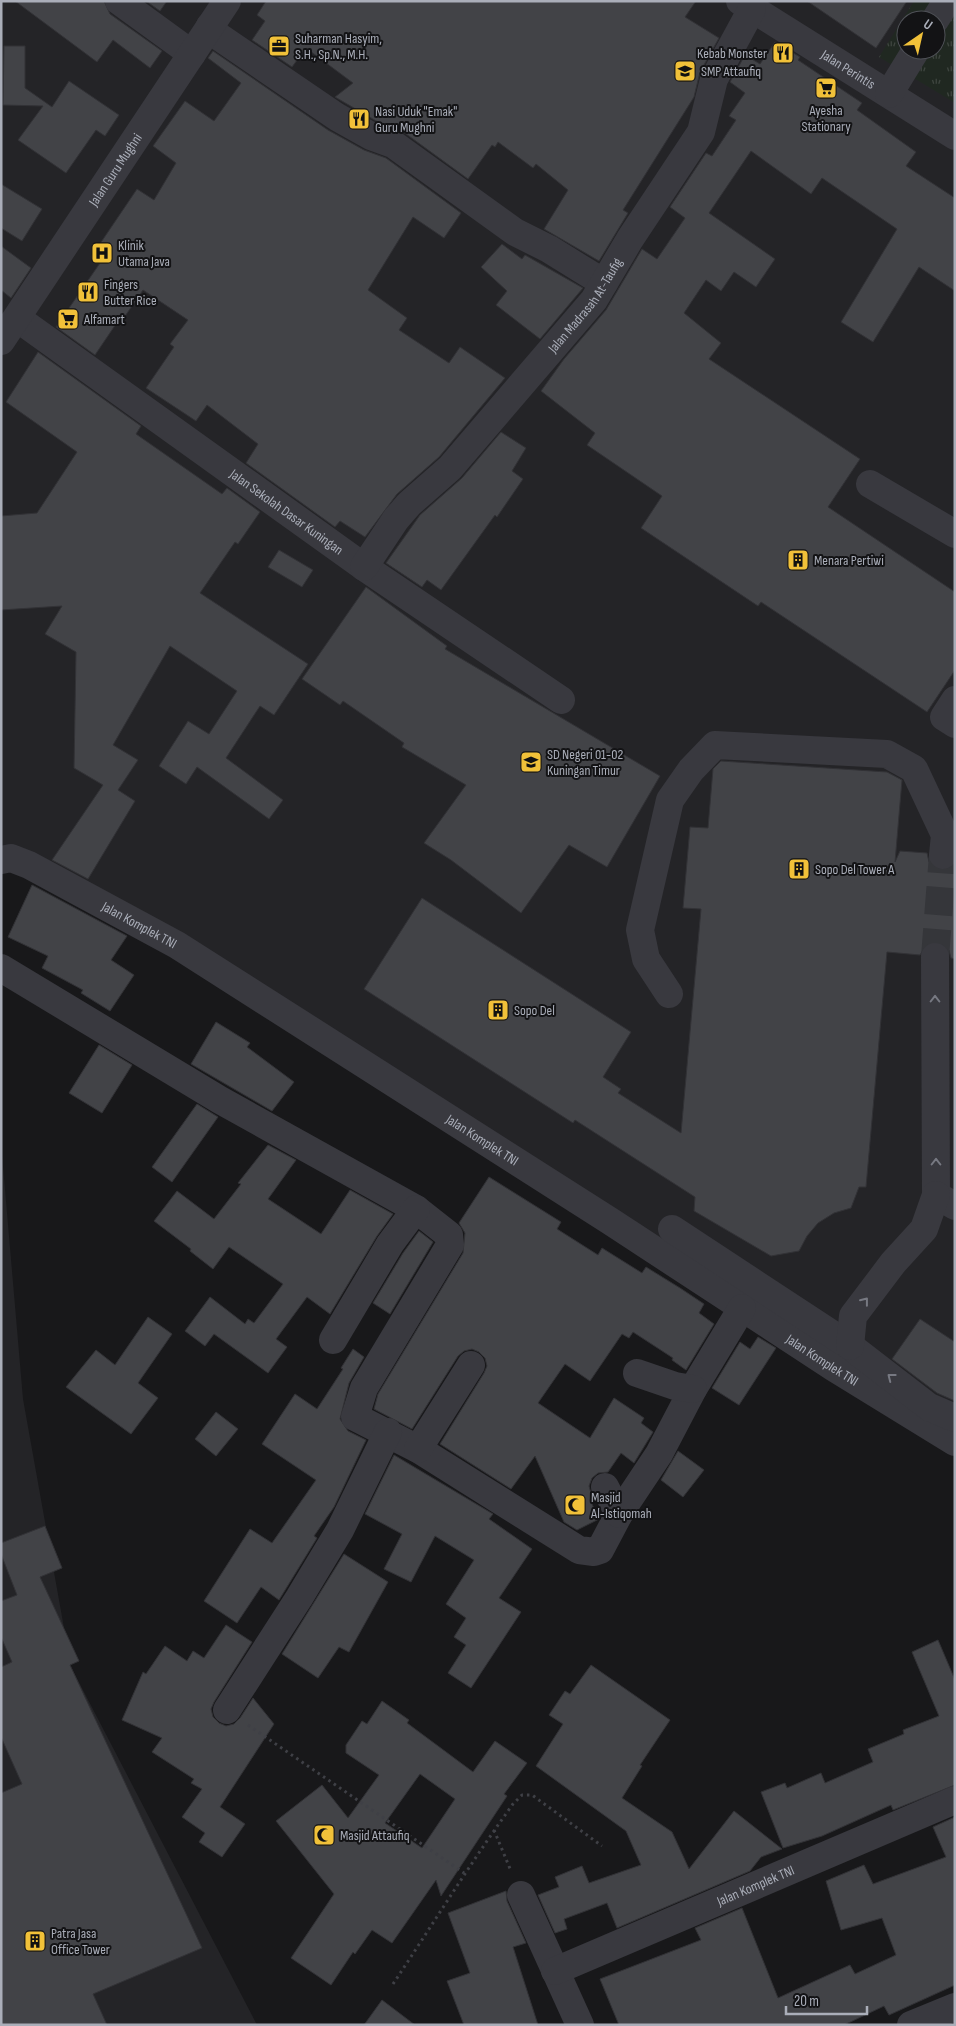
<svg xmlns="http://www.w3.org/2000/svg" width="956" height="2026" viewBox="0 0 956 2026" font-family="'Sofia Sans Condensed',sans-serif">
	<defs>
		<pattern id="grass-tufts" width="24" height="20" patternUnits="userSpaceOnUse" patternTransform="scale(1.25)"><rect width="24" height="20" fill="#202821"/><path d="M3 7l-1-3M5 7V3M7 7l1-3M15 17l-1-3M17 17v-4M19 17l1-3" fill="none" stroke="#3e453f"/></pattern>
	</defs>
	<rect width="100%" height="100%" fill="#18181a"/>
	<g fill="#242427" fill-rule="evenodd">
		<path d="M1,1H955V1424L1,854ZM906,20H936V50H906Z"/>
		<polygon points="1,1143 23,1399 71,1667 257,2025 1,2025"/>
	</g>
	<path fill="url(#grass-tufts)" fill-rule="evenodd" d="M914,1H955V103L879,57ZM906,20H936V50H906Z"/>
	<g fill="#424347" stroke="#323236" fill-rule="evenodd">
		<polygon points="15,1 104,1 110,14 162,51 150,68 113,40 97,62"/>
		<polygon points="146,1 167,1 160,11"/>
		<polygon points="266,1 696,1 685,17 719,38 700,72 694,97 623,210 628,213 599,261 544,229 568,190 536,164 533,168 498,142 495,147 492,145 468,179 402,131 378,122 335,97 353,83 306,48 292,67 252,40 265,21 257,15"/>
		<polygon points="807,1 907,1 876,48"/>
		<polygon points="775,42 800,57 798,60 862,103 857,110 916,152 906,166 955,198 955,291 919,267 873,342 841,322 897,229 822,178 811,194 751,151 709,213 775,259 756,287 734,272 721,291 706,280 684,313 721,343 709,359 860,459 828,507 955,592 955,670 927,712 761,602 758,606 641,528 662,496 587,445 595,433 541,391 564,359 606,310 642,249 657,259 685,218 670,207 706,153 712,156 736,120 729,116 745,93 730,82 745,55 760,64"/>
		<polygon points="4,46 25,46 25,88 52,107 69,81 119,115 105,136 96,130 66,173 18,140 43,106 3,105"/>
		<polygon points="213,51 328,130 364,150 386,158 461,213 444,238 413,217 368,290 407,318 399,330 449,363 460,347 505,378 439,457 397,494 365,537 340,521 335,527 246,463 258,444 207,405 196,421 146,388 174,347 170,344 188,320 143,290 121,322 118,321 95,355 56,327 100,263 91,257 137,189 154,200 176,163 153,146 185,101 214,121 241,83 208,58"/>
		<polygon points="1,184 42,209 22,241 1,228"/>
		<polygon points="502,244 522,259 525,255 583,288 540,339 496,305 507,291 481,267"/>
		<polygon points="1,246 31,268 11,298 1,290"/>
		<polygon points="38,352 141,426 136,434 222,494 227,488 260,512 238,544 235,542 200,593 308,664 274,715 260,706 226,758 283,800 269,819 197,767 186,784 159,766 188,721 209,734 237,691 170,646 113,745 138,760 118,790 135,801 88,879 52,860 103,785 74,768 76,652 45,634 62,606 1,610 1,516 37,513 77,452 6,402"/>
		<polygon points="501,432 526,448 512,471 523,479 497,517 495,515 441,590 427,580 422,587 386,563 420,515 462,478"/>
		<polygon points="279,550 313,570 302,587 268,567"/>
		<polygon points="366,587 447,646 445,649 660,776 607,867 569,845 521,913 451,860 424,843 466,785 402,747 404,743 343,701 340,705 302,679"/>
		<polygon points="721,761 887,772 902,780 895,862 900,851 927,853 929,862 934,867 941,870 949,869 955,865 955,959 951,958 949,950 943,944 935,941 927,944 920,955 887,952 866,1187 859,1187 851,1208 834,1213 818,1223 807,1236 799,1251 771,1256 694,1211 695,1197 575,1120 573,1123 364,989 422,898 631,1032 603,1077 621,1089 618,1093 681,1133 701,909 683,908 690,827 708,828 713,769"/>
		<polygon points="32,885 127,936 111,960 134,975 110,1011 81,993 83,990 42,968 48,956 8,937"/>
		<polygon points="216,1022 250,1043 247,1047 294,1082 272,1111 191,1064"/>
		<polygon points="99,1045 132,1065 102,1113 69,1093"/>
		<polygon points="197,1104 218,1117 172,1182 152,1167"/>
		<polygon points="268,1145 296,1160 268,1199 321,1234 350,1190 393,1214 377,1236 330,1314 307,1297 276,1339 287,1347 268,1373 214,1334 205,1346 185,1331 210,1297 245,1324 248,1319 254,1323 283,1284 229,1247 213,1269 190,1251 191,1249 154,1221 177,1191 214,1219 241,1184 238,1183"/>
		<polygon points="489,1177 561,1222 557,1229 598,1255 602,1248 642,1273 646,1267 680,1288 704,1304 699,1313 714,1324 686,1370 672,1360 673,1358 633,1332 629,1338 622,1334 590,1381 565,1364 538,1403 590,1438 614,1398 644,1418 641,1423 653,1432 634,1463 621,1453 608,1472 598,1473 592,1478 589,1486 592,1497 590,1500 599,1519 577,1530 564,1522 535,1456 511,1489 440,1444 484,1373 487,1366 485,1358 479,1352 472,1349 464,1351 458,1356 412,1429 374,1409 378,1394 463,1253 465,1233 459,1223"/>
		<polygon points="419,1231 433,1242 390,1314 373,1303 403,1253"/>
		<polygon points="148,1317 172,1334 138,1383 158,1398 131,1434 66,1387 96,1350 115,1365"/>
		<polygon points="920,1319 955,1342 955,1401 937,1393 892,1359"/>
		<polygon points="758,1337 776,1348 739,1405 712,1388 740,1342 750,1349"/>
		<polygon points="353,1349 364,1357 349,1383 340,1419 348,1431 366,1440 334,1507 314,1536 317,1538 279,1600 261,1587 237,1623 204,1601 250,1529 272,1543 316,1480 262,1444 295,1394 317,1409 343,1369 341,1368"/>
		<polygon points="216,1412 238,1429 216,1456 195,1439"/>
		<polygon points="678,1451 704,1470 683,1497 661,1480"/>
		<polygon points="394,1455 493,1514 489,1519 532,1549 499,1598 521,1612 471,1688 448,1673 466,1645 454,1637 466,1618 446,1604 474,1560 435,1536 411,1582 384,1569 402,1534 365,1514"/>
		<polygon points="45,1526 62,1568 40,1577 79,1661 70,1665 202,1948 93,1994 107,2025 1,2025 1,1793 22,1784 1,1737 1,1667 12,1662 1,1637 1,1601 17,1595 1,1554 1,1543"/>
		<polygon points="344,1554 388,1582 349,1652 339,1647 318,1678 282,1654"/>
		<polygon points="226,1625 252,1642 214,1702 211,1709 213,1717 219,1723 226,1726 234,1724 240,1718 253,1698 274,1724 220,1807 245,1824 222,1857 199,1842 205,1833 182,1817 202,1789 191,1783 194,1779 152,1752 162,1738 122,1720 143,1672 146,1674 165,1646 187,1661 193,1651 204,1658"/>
		<polygon points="938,1640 955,1680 955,1785 893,1810 891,1805 822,1836 783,1848 761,1792 785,1783 787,1788 821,1773 825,1783 873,1762 868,1749 904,1734 903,1730 939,1716 912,1652"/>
		<polygon points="591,1665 670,1720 640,1765 642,1766 622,1798 672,1832 689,1869 734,1811 782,1849 761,1857 750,1871 617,1928 607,1903 564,1919 567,1929 555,1933 538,1895 559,1887 555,1877 582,1866 589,1883 641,1865 626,1831 536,1766 563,1724 549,1715 565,1691 570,1694"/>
		<path d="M382,1701L409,1720L407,1723L473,1772L495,1741L527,1763L504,1794L507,1796L441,1896L436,1880L392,1943L372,1930L355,1954L353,1952L331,1985L291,1958L334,1894L276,1821L322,1785L348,1818L379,1775L346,1753V1745L362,1721L367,1724ZM420,1774L455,1799L422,1848L385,1823Z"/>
		<polygon points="955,1817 955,1985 889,2015 884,2006 844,2025 619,2025 600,1979 701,1940 695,1928 742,1908 778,1998 850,1965 855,1974 896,1955 882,1918 841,1930 826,1881 864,1865 873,1884 946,1857 933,1827"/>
		<polygon points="506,1891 507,1901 526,1943 513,1947 538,2025 464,2025 447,1981 470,1973 448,1913"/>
		<polygon points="382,2000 415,2025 364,2025"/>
	</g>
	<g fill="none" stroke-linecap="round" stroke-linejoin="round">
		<polyline stroke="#35363a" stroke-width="28" stroke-dasharray="28 14" stroke-linecap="butt" points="935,957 943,855"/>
		<g stroke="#3f4046" stroke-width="3" stroke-dasharray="2.5 4" stroke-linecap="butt">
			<polyline points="248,1725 464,1873"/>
			<polyline points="494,1830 511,1871"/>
			<path d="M393,1984C433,1924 471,1862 513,1804L522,1795H532L602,1846"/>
		</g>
		<g stroke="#39393f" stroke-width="28">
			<polyline points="119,1 192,54"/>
			<path id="s1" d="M740,1L955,136"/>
			<polyline points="935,20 947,1"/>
			<polyline points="210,26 218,36 337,117 371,136 393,144 515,232 549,249 604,283"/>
			<polyline points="889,94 916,50"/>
			<path id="s2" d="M17,318L364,567L561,700"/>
			<path id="s3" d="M1,341L227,1"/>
			<polyline points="870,484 955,534"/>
			<path id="s4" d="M364,567L396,519L409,504L450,468L594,300L630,239L701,132L714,79L752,9"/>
			<polyline points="955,700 944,717 955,724"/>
			<path id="s5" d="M1,860L11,858L29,865L177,945L610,1221L833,1367L955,1442"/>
			<polyline points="935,957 936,1195 955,1206"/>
			<polyline points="1,968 220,1100 416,1209 449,1235 450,1245 364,1388 355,1417 418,1449 579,1550 594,1552 600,1550 619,1514 659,1454 693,1389 742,1308"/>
			<polyline points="669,994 646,959 640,930 670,800 691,770 715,745 887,754 914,769 945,835 943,855"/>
			<polyline points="672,1229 850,1346 929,1407 955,1418"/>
			<polyline points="333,1340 390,1244 416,1209"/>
			<polyline points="850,1346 853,1316 893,1263 924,1229 936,1195"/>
			<polyline points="637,1373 675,1386 693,1389"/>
			<polyline points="418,1449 471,1365"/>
			<polyline points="605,1487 619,1514"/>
			<polyline points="227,1710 299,1598 340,1530 388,1432"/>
			<polyline points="521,1895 580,2025"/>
			<path id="s6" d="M555,1971L955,1800"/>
			<polyline points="911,2025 955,2007"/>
		</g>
	</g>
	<defs><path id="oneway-chevron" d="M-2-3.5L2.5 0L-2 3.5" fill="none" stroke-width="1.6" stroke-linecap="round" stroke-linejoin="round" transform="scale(1.25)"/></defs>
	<g stroke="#777982">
		<use href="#oneway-chevron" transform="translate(935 999) rotate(-90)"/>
		<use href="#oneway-chevron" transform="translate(936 1162) rotate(-90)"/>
		<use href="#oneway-chevron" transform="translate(865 1301) rotate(-52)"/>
		<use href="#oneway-chevron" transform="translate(891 1377) rotate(-142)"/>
	</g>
	<defs>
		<g id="office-square" transform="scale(1.125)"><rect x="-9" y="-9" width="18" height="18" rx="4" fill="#f1c139" stroke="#131315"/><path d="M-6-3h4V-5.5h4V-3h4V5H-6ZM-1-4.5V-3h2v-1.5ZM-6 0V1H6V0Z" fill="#111"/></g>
		<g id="restaurant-square" transform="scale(1.125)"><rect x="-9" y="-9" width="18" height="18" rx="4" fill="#f1c139" stroke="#131315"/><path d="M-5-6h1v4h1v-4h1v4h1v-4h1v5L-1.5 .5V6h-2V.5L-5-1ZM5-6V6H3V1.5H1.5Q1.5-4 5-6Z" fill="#111"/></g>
		<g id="school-square" transform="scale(1.125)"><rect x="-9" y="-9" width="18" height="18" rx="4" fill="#f1c139" stroke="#131315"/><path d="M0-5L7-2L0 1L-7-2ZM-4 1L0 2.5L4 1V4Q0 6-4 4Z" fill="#111"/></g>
		<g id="supermarket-square" transform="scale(1.125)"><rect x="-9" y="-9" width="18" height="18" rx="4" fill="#f1c139" stroke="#131315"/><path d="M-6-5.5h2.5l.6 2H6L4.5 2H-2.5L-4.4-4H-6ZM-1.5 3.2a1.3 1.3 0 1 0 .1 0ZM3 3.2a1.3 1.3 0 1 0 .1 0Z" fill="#111"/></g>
		<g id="hospital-square" transform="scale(1.125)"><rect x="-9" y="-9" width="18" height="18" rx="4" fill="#f1c139" stroke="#131315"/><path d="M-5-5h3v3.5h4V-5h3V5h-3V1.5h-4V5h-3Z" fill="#111"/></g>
		<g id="building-square" transform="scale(1.125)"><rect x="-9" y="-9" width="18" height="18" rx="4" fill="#f1c139" stroke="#131315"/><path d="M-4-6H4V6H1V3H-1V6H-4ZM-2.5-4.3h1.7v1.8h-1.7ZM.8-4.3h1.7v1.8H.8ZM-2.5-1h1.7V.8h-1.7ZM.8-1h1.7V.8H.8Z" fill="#111"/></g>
		<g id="mosque-square" transform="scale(1.125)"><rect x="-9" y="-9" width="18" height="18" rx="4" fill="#f1c139" stroke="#131315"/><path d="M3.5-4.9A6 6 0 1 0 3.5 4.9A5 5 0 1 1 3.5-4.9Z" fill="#111"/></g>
	</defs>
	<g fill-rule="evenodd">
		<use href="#office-square" x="279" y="46"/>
		<use href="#restaurant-square" x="783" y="53"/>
		<use href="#school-square" x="685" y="71"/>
		<use href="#supermarket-square" x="826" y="88"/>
		<use href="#restaurant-square" x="359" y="119"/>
		<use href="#hospital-square" x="102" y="253"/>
		<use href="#restaurant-square" x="88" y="292"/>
		<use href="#supermarket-square" x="68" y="319"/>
		<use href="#building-square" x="798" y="560"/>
		<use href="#school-square" x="531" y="762"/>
		<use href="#building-square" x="799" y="869"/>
		<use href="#building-square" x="498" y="1010"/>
		<use href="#mosque-square" x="575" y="1505"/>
		<use href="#mosque-square" x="324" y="1835"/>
		<use href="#building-square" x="35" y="1941"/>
	</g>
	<g text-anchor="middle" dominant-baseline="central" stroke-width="4" stroke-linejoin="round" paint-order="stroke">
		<g font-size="14" fill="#aaaeb9" stroke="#131315" text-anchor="start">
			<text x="295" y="38">Suharman Hasyim,<tspan x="295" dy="16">S.H., Sp.N., M.H.</tspan></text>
			<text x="767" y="53" text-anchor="end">Kebab Monster</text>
			<text x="701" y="71">SMP Attaufiq</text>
			<text x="826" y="110" text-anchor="middle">Ayesha<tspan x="826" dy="16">Stationary</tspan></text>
			<text x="375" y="111">Nasi Uduk "Emak"<tspan x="375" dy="16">Guru Mughni</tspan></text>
			<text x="118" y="245">Klinik<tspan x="118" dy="16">Utama Java</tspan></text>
			<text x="104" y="284">Fingers<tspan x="104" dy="16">Butter Rice</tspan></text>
			<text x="84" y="319">Alfamart</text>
			<text x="814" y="560">Menara Pertiwi</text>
			<text x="547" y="754">SD Negeri 01-02<tspan x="547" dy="16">Kuningan Timur</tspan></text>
			<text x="815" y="869">Sopo Del Tower A</text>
			<text x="514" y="1010">Sopo Del</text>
			<text x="591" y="1497">Masjid<tspan x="591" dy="16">Al-Istiqomah</tspan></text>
			<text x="340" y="1835">Masjid Attaufiq</text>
			<text x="51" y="1933">Patra Jasa<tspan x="51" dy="16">Office Tower</tspan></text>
		</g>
		<g font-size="14" fill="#aaaeb9" stroke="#131315">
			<text stroke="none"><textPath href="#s1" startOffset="128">Jalan Perintis</textPath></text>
			<text stroke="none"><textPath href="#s3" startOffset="206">Jalan Guru Mughni</textPath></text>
			<text stroke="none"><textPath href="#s4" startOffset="344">Jalan Madrasah At-Taufig</textPath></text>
			<text stroke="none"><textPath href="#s2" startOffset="332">Jalan Sekolah Dasar Kuningan</textPath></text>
			<text stroke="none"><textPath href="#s5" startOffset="155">Jalan Komplek TNI</textPath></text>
			<text stroke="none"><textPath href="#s5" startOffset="560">Jalan Komplek TNI</textPath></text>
			<text stroke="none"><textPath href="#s5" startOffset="965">Jalan Komplek TNI</textPath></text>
			<text stroke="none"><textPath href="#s6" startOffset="218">Jalan Komplek TNI</textPath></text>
		</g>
	</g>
	<rect width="956" height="2026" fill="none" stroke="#aaaeb9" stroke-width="5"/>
	<g transform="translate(921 35) rotate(34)"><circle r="24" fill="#131315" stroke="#4f5157"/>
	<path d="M0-4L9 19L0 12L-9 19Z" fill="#f1c139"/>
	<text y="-8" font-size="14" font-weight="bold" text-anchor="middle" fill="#aaaeb9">U</text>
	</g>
	<path d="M786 2006v8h81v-8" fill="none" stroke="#aaaeb9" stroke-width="2.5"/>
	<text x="794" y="2006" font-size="15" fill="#aaaeb9" stroke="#131315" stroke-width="4" paint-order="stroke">20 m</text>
</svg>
